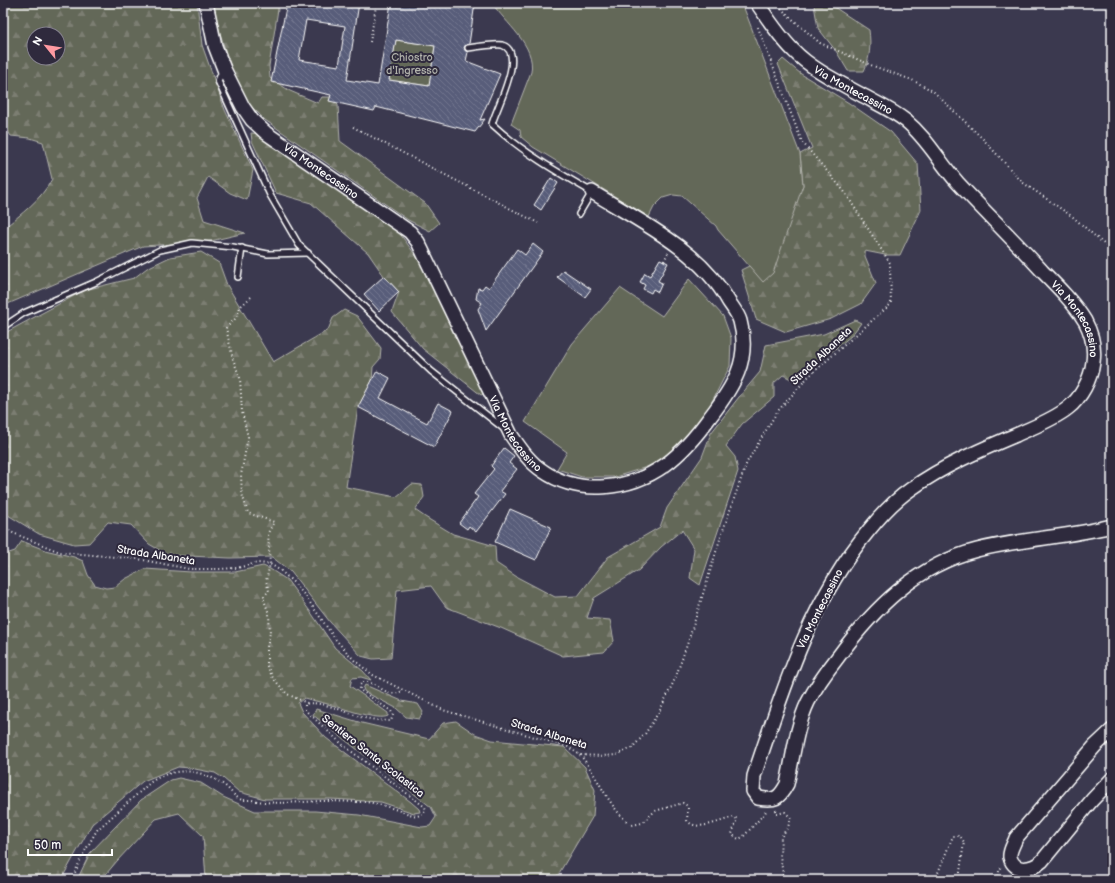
<svg xmlns="http://www.w3.org/2000/svg" width="1115" height="883" viewBox="0 0 1115 883" font-family="'Balsamiq Sans',sans-serif">
	<defs>
		<pattern id="forest-firs" width="22" height="20" patternUnits="userSpaceOnUse"><rect width="22" height="20" fill="#646759"/><path d="M5 1l3.5 6h-7zM16 11l3.5 6h-7z" fill="#7b7e72"/></pattern>
		<pattern id="building-back-hatch" width="6" height="6" patternUnits="userSpaceOnUse"><rect width="6" height="6" fill="#585d7a"/><path d="M-1 5l2 2M0 0l6 6M5-1l2 2" fill="none" stroke="#71758e"/></pattern>
	</defs>
	<rect width="100%" height="100%" fill="#3b394f"/>
	<filter id="ink" filterUnits="userSpaceOnUse"><feTurbulence type="fractalNoise" baseFrequency=".025" numOctaves="2"/><feDisplacementMap in="SourceGraphic" scale="8" xChannelSelector="R" yChannelSelector="G"/><feConvolveMatrix kernelMatrix="1 2 1 2 8 2 1 2 1" color-interpolation-filters="sRGB"/></filter>
	<g filter="url(#ink)">
		<g fill="url(#forest-firs)" stroke="#b2b3ac" fill-rule="evenodd">
			<path d="M3,3H197L202,45L225,110L253,170L247,200L230,193L208,177L197,198L204,220L245,233L206,242L143,246L3,306V229C21,214 41,200 52,179L43,142L30,138L11,136L4,126L5,119L3,115ZM34,34H58V58H34Z"/>
			<polygon points="213,3 279,3 269,66 270,78 290,91 318,103 322,97 330,97 338,105 340,141 425,203 439,223 430,231 408,220 265,120 247,102 229,63 215,16"/>
			<path d="M819,3H828L869,30C871,45 870,58 864,71H848L836,51L818,28L814,5Z"/>
			<polygon points="783,59 801,74 849,103 891,132 918,164 921,210 900,255 885,255 865,251 865,256 876,283 861,304 831,319 786,332 756,319 741,270 749,266 766,265 803,185 800,154 812,148 778,64"/>
			<polygon points="251,133 262,134 398,231 419,260 486,393 481,395 423,349 392,312 399,292 384,276 368,253 311,203 276,193 252,141"/>
			<polygon points="201,252 219,263 227,285 273,362 328,330 333,318 344,310 357,316 381,348 380,359 373,367 372,381 358,407 346,487 396,497 412,484 422,485 424,497 415,510 425,517 453,534 495,546 496,563 517,577 555,597 578,596 608,557 660,527 667,508 702,457 711,433 739,397 760,372 766,345 824,334 855,320 861,323 851,336 795,381 783,375 774,383 774,397 742,424 726,446 735,457 738,471 700,585 690,578 694,549 682,530 661,547 639,570 594,598 587,618 610,620 614,641 604,652 563,656 501,628 446,607 431,586 397,590 391,658 373,659 361,656 330,622 291,572 272,557 230,558 168,555 149,544 131,525 108,522 89,543 74,544 39,534 3,512 3,334 85,290 134,278 147,268 170,257"/>
			<path d="M22,541L45,550L74,557L83,561L88,575L95,585L106,588L115,587L125,579L145,569L191,572H235L263,566L270,569L287,580L312,614L335,648L363,671L371,680L361,677L352,678L350,686L388,713V716C378,721 346,709 335,706C325,703 315,701 304,698L298,703L302,712L326,738L411,802L419,809L420,812L414,813L381,802L331,799H265L239,792L223,778L215,773L190,768L178,767L143,781L92,824L61,880H3V555L15,551Z"/>
			<polygon points="365,685 402,701 418,704 423,712 419,719 406,717 396,708 365,692 363,689"/>
			<polygon points="316,709 362,723 429,739 443,723 456,721 475,734 492,740 564,747 585,767 595,790 593,816 555,880 206,880 203,836 179,813 156,819 117,861 101,880 77,880 90,853 141,800 171,780 179,778 201,783 223,797 255,811 315,811 359,815 422,827 430,826 436,817 431,807 313,715"/>
		</g>
		<g fill="#646759" stroke="#b2b3ac">
			<path d="M492,3H742L800,154L803,185L773,273L763,282L718,230L716,226L682,196L673,195L663,198L654,207L649,217L533,147L521,137L520,130L511,124L531,72C536,45 505,23 492,3Z"/>
			<polygon points="396,40 435,46 429,86 389,80"/>
			<polygon points="689,279 723,316 731,338 730,366 703,419 666,456 647,467 615,477 582,477 557,469 567,452 525,422 572,344 620,288 662,316"/>
		</g>
		<g fill="url(#building-back-hatch)" stroke="#fff" fill-rule="evenodd">
			<path d="M287,3H359L347,80L378,85L391,3H475L469,44L464,47L465,50L468,52L466,61L500,74L480,120L485,119L475,132L376,107L374,111L329,101L331,95L271,82ZM306,20L345,26L339,66L299,60ZM396,40L435,46L429,86L389,80Z"/>
			<polygon points="551,178 558,183 541,210 534,205"/>
			<polygon points="533,244 543,252 486,331 478,309 482,303 476,299 478,288 482,289 485,285 489,288 517,249 525,255"/>
			<polygon points="660,259 668,263 658,281 662,283 658,292 653,289 651,293 643,289 645,285 640,282 645,273 650,276"/>
			<polygon points="563,270 591,289 585,297 557,277"/>
			<polygon points="384,276 399,292 379,311 364,294"/>
			<polygon points="377,371 390,378 380,398 427,423 438,403 453,411 434,447 358,407"/>
			<polygon points="504,448 514,456 509,463 517,469 500,491 505,494 476,532 469,526 467,529 459,523 478,497 474,494 494,469 491,466"/>
			<polygon points="510,509 551,527 536,560 495,542"/>
		</g>
		<g fill="none" stroke-linecap="round" stroke-linejoin="round">
			<g stroke="#fff" stroke-width="8">
				<g id="service">
					<path d="M468,48C475,47 497,44 502,45C527,52 496,108 492,124C521,151 557,172 592,192L579,214"/>
					<polyline points="222,71 218,81 270,195 299,245 431,371 503,428"/>
					<polyline points="238,277 242,248"/>
					<polyline points="3,327 24,313 96,282 160,250 192,243 233,247 268,254 308,253"/>
				</g>
			</g>
			<g stroke="#fff" stroke-width="16">
				<g id="tertiary">
					<path id="s1" d="M206,3L215,46L224,69L243,107L252,120L266,133L410,232L418,242L511,435C520,448 529,462 543,471C579,496 630,490 665,465C683,452 697,435 710,417C733,387 751,360 740,321C738,314 733,308 729,302C700,250 641,222 592,192"/>
					<path id="s2" d="M757,3C768,19 779,36 793,50C810,68 838,82 860,94C876,103 892,110 906,121C927,138 940,163 958,183C986,213 1016,242 1043,272C1058,287 1074,303 1085,321C1092,334 1095,348 1093,362C1091,379 1081,398 1068,408C1053,420 1033,427 1016,435C980,450 943,466 911,489C895,500 881,515 869,530C810,601 783,690 754,776L753,791L758,798C775,801 779,799 787,784C793,758 796,727 808,702C816,686 827,671 838,657C874,608 917,565 977,550C1021,539 1068,537 1112,526"/>
					<path d="M1112,730L1095,746L1016,838C1014,844 1009,851 1010,857C1014,874 1033,869 1042,861L1092,800L1112,779"/>
				</g>
			</g>
			<g stroke="#fff" stroke-width="2" stroke-dasharray="1 3" stroke-linecap="butt">
				<polyline points="775,3 799,25 820,43 873,66 912,80 933,91 983,139 1022,182 1073,217 1112,251"/>
				<polyline points="370,42 376,6"/>
				<polyline points="353,127 538,223"/>
				<polyline points="664,261 668,253"/>
				<polyline points="251,297 240,307 237,317 226,328 233,359 240,378 242,412 248,437 241,475 242,494 248,513 274,522 268,533 270,564 266,581 269,591 263,597 269,614 270,633 267,647 267,666 273,678 287,694 307,703"/>
				<polyline points="3,525 13,533 60,552 138,559 189,569 221,569 237,568 257,563 270,564 281,571 295,584 306,597 336,640 355,661 373,675 443,710 568,747 580,755 602,756 616,755 632,748 645,734 660,710 675,679 689,639 721,536 747,462 777,412 808,377 891,304 890,263 844,191 802,142 757,25"/>
				<path d="M580,755C598,775 609,810 632,825L642,823L655,811L683,803L686,805L688,808L687,820C695,833 722,820 734,817L737,819L732,834L735,837L739,839L743,837L765,813L766,811"/>
				<polyline points="776,810 777,814 785,812 791,818 788,827 781,837 780,856 784,880"/>
				<path d="M72,880L81,858L97,830L151,782C174,766 202,769 224,785C231,790 234,798 243,800C246,800 249,800 252,800C275,805 298,802 322,801C336,801 350,802 364,802C382,803 400,812 417,816L423,814L426,810L425,807L343,745L305,710V704C319,700 346,712 360,717C369,719 381,721 391,721L393,715L391,711L360,690V685L363,682C377,680 389,702 403,690"/>
				<polyline points="935,880 953,836 960,836 964,842 960,872 960,880"/>
				<polyline points="998,880 999,871 1002,866"/>
			</g>
			<use href="#service" stroke="#2f2a3d" stroke-width="5"/>
			<use href="#tertiary" stroke="#2f2a3d" stroke-width="13"/>
		</g>
	</g>
	<g text-anchor="middle" dominant-baseline="central" stroke-width="4" stroke-linejoin="round" paint-order="stroke">
		<g font-size="11" fill="#b2b3ac" stroke="#2f2a3d">
			<text x="412" y="57">Chiostro<tspan x="412" dy="13">d'Ingresso</tspan></text>
		</g>
		<g font-size="11" fill="#fff" stroke="#2f2a3d">
			<text stroke="none"><textPath href="#s2" startOffset="132">Via Montecassino</textPath></text>
			<text stroke="none"><textPath href="#s1" startOffset="213">Via Montecassino</textPath></text>
			<text stroke="none"><textPath href="#s2" startOffset="456">Via Montecassino</textPath></text>
			<text transform="translate(821 356) rotate(-43)">Strada Albaneta</text>
			<text stroke="none"><textPath href="#s1" startOffset="549">Via Montecassino</textPath></text>
			<text transform="translate(156 555) rotate(9)">Strada Albaneta</text>
			<text transform="translate(820 609) rotate(-63)">Via Montecassino</text>
			<text transform="translate(549 734) rotate(17)">Strada Albaneta</text>
			<text transform="translate(373 756) rotate(38)">Sentiero Santa Scolastica</text>
		</g>
	</g>
	<rect width="1115" height="883" fill="none" stroke="#2f2a3d" stroke-width="16"/>
	<rect x="8" y="8" width="1099" height="867" fill="none" stroke="#fff" stroke-width="1.5" filter="url(#ink)"/>
	<g transform="translate(46 46) rotate(300)"><circle r="19" fill="#2f2a3d" stroke="#827f8b"/>
	<path d="M0-3L7 15L0 10L-7 15Z" fill="#ff9aa2"/>
	<text y="-6" font-size="11" font-weight="bold" text-anchor="middle" fill="#ffffff">N</text>
	</g>
	<path d="M28 849v6h84v-6" fill="none" stroke="#ffffff" stroke-width="2"/>
	<text x="34" y="849" font-size="12" fill="#ffffff" stroke="#2f2a3d" stroke-width="3" paint-order="stroke">50 m</text>
</svg>
